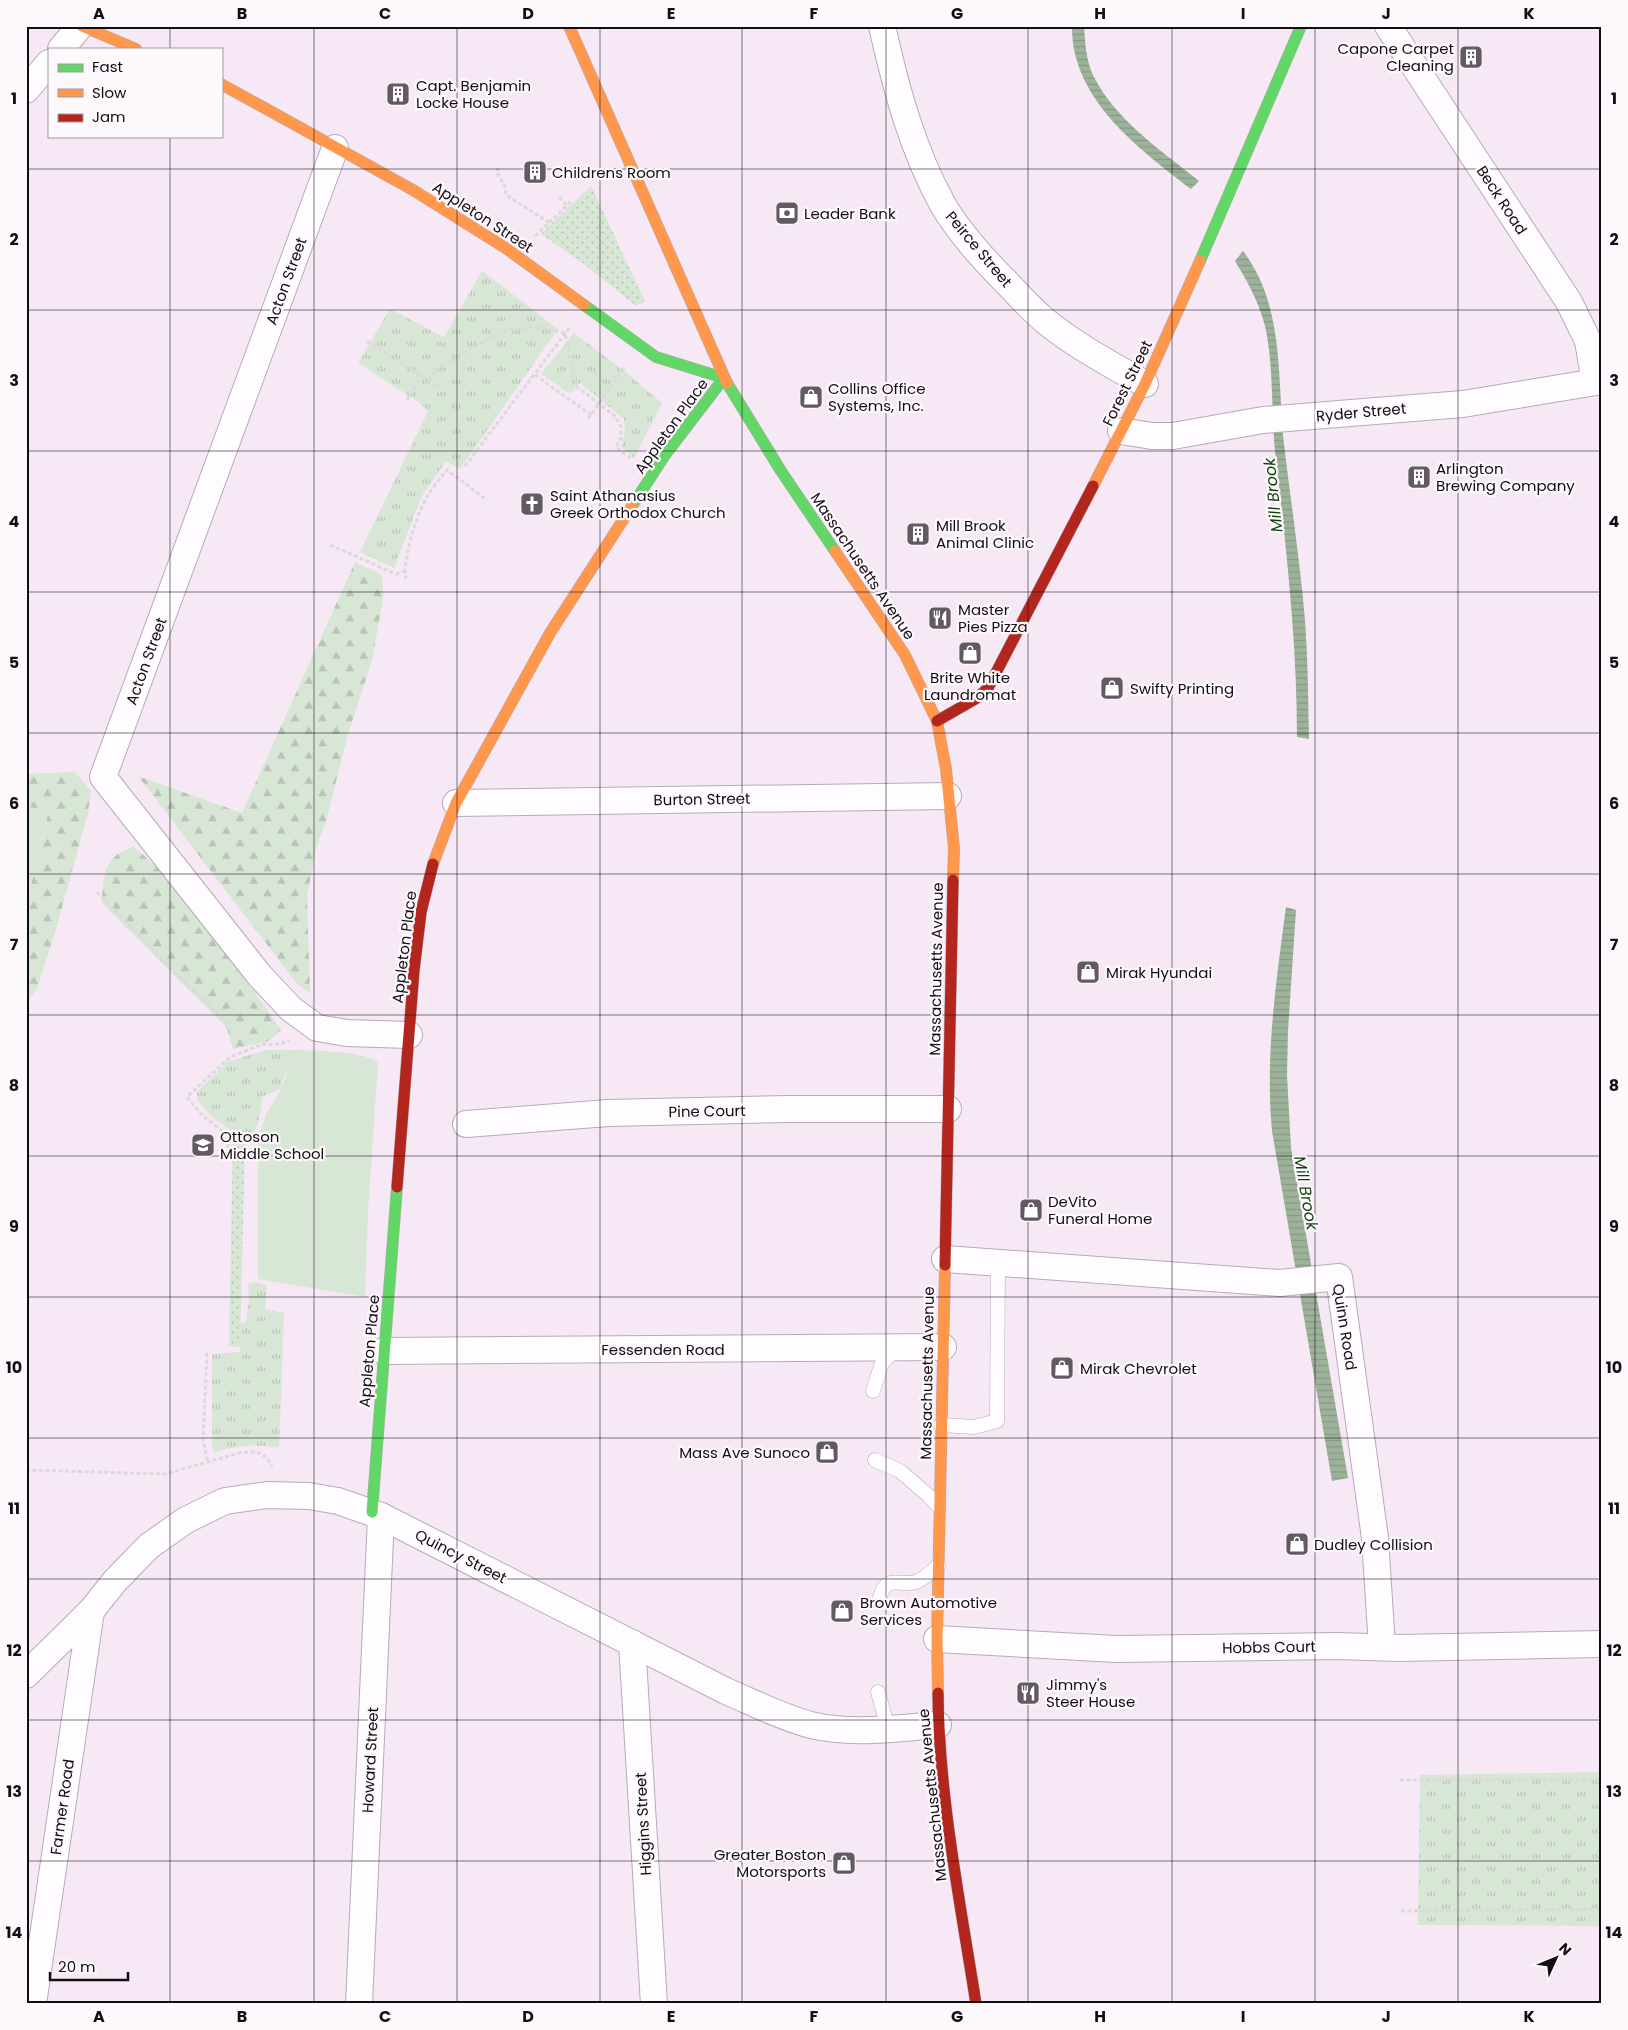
<svg xmlns="http://www.w3.org/2000/svg" width="1628" height="2030" viewBox="0 0 1628 2030" font-family="Poppins,sans-serif">
	<defs>
		<pattern id="grass-tufts" width="24" height="20" patternUnits="userSpaceOnUse" patternTransform="scale(1.25)"><rect width="24" height="20" fill="#d8e6d6"/><path d="M3 7l-1-3M5 7V3M7 7l1-3M15 17l-1-3M17 17v-4M19 17l1-3" fill="none" stroke="#b8c4b7"/></pattern>
		<pattern id="forest-firs" width="22" height="20" patternUnits="userSpaceOnUse" patternTransform="scale(1.25)"><rect width="22" height="20" fill="#d8e6d6"/><path d="M5 1l3.5 6h-7zM16 11l3.5 6h-7z" fill="#b8c4b7"/></pattern>
		<pattern id="garden-dots" width="8" height="8" patternUnits="userSpaceOnUse" patternTransform="scale(1.25)"><rect width="8" height="8" fill="#d8e6d6"/><path d="M2 2h.1M6 6h.1" fill="none" stroke="#b8c4b7" stroke-width="1.8" stroke-linecap="round"/></pattern>
		<pattern id="water-rules" width="6" height="5" patternUnits="userSpaceOnUse" patternTransform="scale(1.25)"><rect width="6" height="5" fill="#9cb299"/><path d="M0 2.5h6" fill="none" stroke="#869883"/></pattern>
	</defs>
	<rect width="100%" height="100%" fill="#f6e9f5"/>
	<g fill="url(#grass-tufts)">
		<polygon points="482,271 558,329 460,469 446,461 422,496 394,568 360,552 428,411 417,401 358,363 390,309 444,337"/>
		<polygon points="574,333 627,373 662,403 634,458 621,447 625,432 624,419 580,383 570,394 541,374"/>
		<path d="M266,1050H304L287,1068L280,1089L262,1097C261,1109 260,1134 245,1139C242,1140 237,1139 233,1139L231,1131L212,1117L197,1100V1092L227,1062Z"/>
		<path d="M254,1282L267,1285L265,1309L284,1313L279,1448C256,1443 236,1446 214,1452L212,1447V1354L240,1352V1323H246L249,1299L248,1284Z"/>
		<polygon points="1602,1772 1602,1926 1418,1925 1420,1775"/>
	</g>
	<g fill="url(#forest-firs)">
		<polygon points="355,562 382,575 383,599 372,661 348,734 327,818 317,845 307,895 310,993 298,985 138,776 242,813"/>
		<polygon points="75,772 91,791 88,813 56,929 37,989 26,1003 26,905 49,810 26,807 26,774"/>
		<path d="M133,847C160,866 180,896 200,922C228,957 256,992 281,1030L269,1041L233,1049L227,1028L102,903C103,877 104,855 133,847Z"/>
	</g>
	<g fill="url(#garden-dots)">
		<polygon points="591,186 645,301 636,306 584,264 541,234"/>
		<polygon points="233,1139 245,1139 240,1347 229,1346"/>
	</g>
	<g fill="#d8e6d6">
		<polygon points="26,807 49,809 26,905"/>
		<path d="M304,1050C323,1052 363,1050 378,1063L368,1212L365,1297L258,1279V1138L266,1114L278,1095L286,1076L287,1069Z"/>
	</g>
	<g fill="url(#water-rules)">
		<path d="M1072,26H1084C1085,42 1086,60 1093,75C1114,119 1162,151 1199,181L1191,189C1139,149 1071,99 1072,26Z"/>
		<path d="M1243,251C1285,306 1277,379 1284,444C1290,496 1298,547 1303,599C1308,646 1308,693 1309,739L1297,737C1297,642 1286,546 1275,451C1271,410 1274,367 1265,326C1259,303 1248,282 1235,261Z"/>
		<path d="M1286,907L1296,910L1288,1031L1287,1075L1291,1148L1348,1478L1332,1481L1272,1131C1265,1056 1276,982 1286,907Z"/>
	</g>
	<g fill="none" stroke-linecap="round" stroke-linejoin="round">
		<g stroke="#b6acb6" stroke-width="15">
			<g id="lane">
				<polyline points="873,1391 882,1363 897,1348"/>
				<polyline points="941,1425 974,1427 997,1421 998,1263"/>
				<polyline points="875,1460 900,1471 929,1496 938,1506"/>
				<path d="M880,1597C887,1573 899,1587 916,1582C924,1579 932,1571 938,1566"/>
				<polyline points="878,1692 888,1728"/>
			</g>
		</g>
		<g stroke="#b6acb6" stroke-width="28">
			<g id="street">
				<path d="M882,26C896,88 912,149 943,205C960,234 985,261 1008,284C1021,298 1034,312 1049,324C1078,347 1112,365 1145,384"/>
				<polyline points="1388,26 1569,302 1588,341 1595,382"/>
				<polyline points="61,49 80,26"/>
				<polyline points="26,90 49,63"/>
				<polyline points="335,148 103,777 260,976 291,1009 317,1028 347,1033 409,1035"/>
				<polyline points="1121,431 1152,436 1173,436 1263,420 1463,404 1602,381"/>
				<polyline points="456,803 948,796"/>
				<polyline points="466,1124 608,1113 787,1109 948,1109"/>
				<polyline points="945,1259 1280,1283 1339,1277 1375,1538 1382,1647"/>
				<polyline points="384,1351 943,1347"/>
				<polyline points="937,1639 1116,1649 1337,1646 1399,1648 1602,1644"/>
				<polyline points="632,1643 654,2004"/>
				<path d="M26,1675L91,1611L115,1581L149,1546L186,1520L225,1501L267,1495L309,1496L338,1501L381,1516L726,1691C754,1703 781,1717 811,1725C852,1735 896,1728 938,1725"/>
				<polyline points="33,2004 91,1611"/>
				<polyline points="359,2004 381,1516"/>
			</g>
		</g>
		<g stroke="#b6acb6" stroke-width="12">
			<g id="fast">
				<polyline points="1200,261 1301,26"/>
				<polyline points="584,305 656,357 724,378 665,455 632,506"/>
				<polyline points="727,383 781,471 835,551"/>
				<polyline points="372,1512 397,1187"/>
			</g>
		</g>
		<g stroke="#b6acb6" stroke-width="12">
			<g id="slow">
				<polyline points="82,26 136,49"/>
				<polyline points="569,26 727,383"/>
				<polyline points="221,84 413,190 507,249 584,305"/>
				<polyline points="1093,486 1145,384 1200,261"/>
				<polyline points="835,551 905,655 937,721 946,769 954,848 953,880"/>
				<polyline points="433,864 456,803 550,633 632,506"/>
				<polyline points="938,1693 937,1639 945,1265"/>
			</g>
		</g>
		<g stroke="#b6acb6" stroke-width="12">
			<g id="jam">
				<polyline points="937,721 977,698 988,688 1093,486"/>
				<polyline points="397,1187 414,970 421,912 433,864"/>
				<polyline points="945,1265 953,880"/>
				<path d="M938,1693C939,1797 960,1901 976,2004"/>
			</g>
		</g>
		<g stroke="#dcd8dc" stroke-width="3" stroke-dasharray="4 2.5" stroke-linecap="butt">
			<polyline points="499,168 496,171 505,186 506,195 550,223"/>
			<polyline points="559,197 567,206"/>
			<polyline points="535,236 572,201"/>
			<polyline points="367,341 437,386"/>
			<polyline points="535,375 591,415"/>
			<polyline points="429,381 435,370 495,335 509,330 536,327 565,333 576,386 616,417 621,427 621,439 616,446 623,453 631,458"/>
			<polyline points="407,400 422,376"/>
			<polyline points="588,419 625,367"/>
			<polyline points="465,466 570,327"/>
			<polyline points="330,545 396,574 405,571"/>
			<path d="M406,579C402,559 417,513 428,495C433,487 440,478 447,470L487,500"/>
			<polyline points="97,892 175,973 230,1025"/>
			<polyline points="228,1148 228,1135 204,1117 187,1097 230,1057 263,1044 273,1045 290,1041"/>
			<polyline points="207,1353 203,1440 208,1463"/>
			<polyline points="26,1470 165,1474 239,1453 252,1452 260,1453 267,1458 272,1467"/>
			<polyline points="1400,1780 1602,1779"/>
			<polyline points="1401,1911 1602,1909"/>
		</g>
		<use href="#lane" stroke="#fefcfe" stroke-width="14"/>
		<use href="#street" stroke="#fefcfe" stroke-width="26"/>
		<use href="#fast" stroke="#63d668" stroke-width="11"/>
		<use href="#slow" stroke="#ff974d" stroke-width="11"/>
		<use href="#jam" stroke="#b3261e" stroke-width="11"/>
	</g>
	<path fill="none" stroke="#140c13" stroke-width="1" stroke-opacity="0.55" d="M170,26V49M314,26V2004M457,26V2004M600,26V2004M742,26V2004M886,26V2004M1028,26V2004M1172,26V2004M1315,26V2004M1458,26V2004M170,136V2004M26,169H1602M26,310H1602M26,451H1602M26,592H1602M26,733H1602M26,874H1602M26,1015H1602M26,1156H1602M26,1297H1602M26,1438H1602M26,1579H1602M26,1720H1602M26,1861H1602"/>
	<defs>
		<g id="building-square" transform="scale(1.25)"><rect x="-9" y="-9" width="18" height="18" rx="4" fill="#635962" stroke="#fdf8fc"/><path d="M-4-6H4V6H1V3H-1V6H-4ZM-2.5-4.3h1.7v1.8h-1.7ZM.8-4.3h1.7v1.8H.8ZM-2.5-1h1.7V.8h-1.7ZM.8-1h1.7V.8H.8Z" fill="#fff"/></g>
		<g id="bank-square" transform="scale(1.25)"><rect x="-9" y="-9" width="18" height="18" rx="4" fill="#635962" stroke="#fdf8fc"/><path d="M-6-4H6V4H-6ZM0-2.3a2.3 2.3 0 1 0 0 4.6a2.3 2.3 0 1 0 0-4.6Z" fill="#fff"/></g>
		<g id="shop-square" transform="scale(1.25)"><rect x="-9" y="-9" width="18" height="18" rx="4" fill="#635962" stroke="#fdf8fc"/><path d="M-5-2.5h2.3a2.7 3.5 0 0 1 5.4 0H5L5.5 6h-11ZM-1.5-2.5h3a1.5 2.3 0 0 0-3 0Z" fill="#fff"/></g>
		<g id="church-square" transform="scale(1.25)"><rect x="-9" y="-9" width="18" height="18" rx="4" fill="#635962" stroke="#fdf8fc"/><path d="M-1.2-6h2.4v3.5h3.3v2.4h-3.3V6h-2.4V-.1h-3.3v-2.4h3.3Z" fill="#fff"/></g>
		<g id="restaurant-square" transform="scale(1.25)"><rect x="-9" y="-9" width="18" height="18" rx="4" fill="#635962" stroke="#fdf8fc"/><path d="M-5-6h1v4h1v-4h1v4h1v-4h1v5L-1.5 .5V6h-2V.5L-5-1ZM5-6V6H3V1.5H1.5Q1.5-4 5-6Z" fill="#fff"/></g>
		<g id="school-square" transform="scale(1.25)"><rect x="-9" y="-9" width="18" height="18" rx="4" fill="#635962" stroke="#fdf8fc"/><path d="M0-5L7-2L0 1L-7-2ZM-4 1L0 2.5L4 1V4Q0 6-4 4Z" fill="#fff"/></g>
	</defs>
	<g fill-rule="evenodd">
		<use href="#building-square" x="1471" y="57"/>
		<use href="#building-square" x="398" y="94"/>
		<use href="#building-square" x="535" y="172"/>
		<use href="#bank-square" x="787" y="213"/>
		<use href="#shop-square" x="811" y="397"/>
		<use href="#building-square" x="1419" y="477"/>
		<use href="#church-square" x="532" y="504"/>
		<use href="#building-square" x="918" y="534"/>
		<use href="#restaurant-square" x="940" y="618"/>
		<use href="#shop-square" x="970" y="653"/>
		<use href="#shop-square" x="1112" y="688"/>
		<use href="#shop-square" x="1088" y="972"/>
		<use href="#school-square" x="203" y="1145"/>
		<use href="#shop-square" x="1031" y="1210"/>
		<use href="#shop-square" x="1062" y="1368"/>
		<use href="#shop-square" x="827" y="1452"/>
		<use href="#shop-square" x="1297" y="1544"/>
		<use href="#shop-square" x="842" y="1611"/>
		<use href="#restaurant-square" x="1028" y="1693"/>
		<use href="#shop-square" x="844" y="1863"/>
	</g>
	<g text-anchor="middle" dominant-baseline="central" stroke-width="4.5" stroke-linejoin="round" paint-order="stroke">
		<g font-size="15" fill="#140c13" stroke="#fdf8fc" text-anchor="start">
			<text x="1454" y="48" text-anchor="end">Capone Carpet<tspan x="1454" dy="17">Cleaning</tspan></text>
			<text x="416" y="85">Capt. Benjamin<tspan x="416" dy="17">Locke House</tspan></text>
			<text x="552" y="172">Childrens Room</text>
			<text x="804" y="213">Leader Bank</text>
			<text x="828" y="388">Collins Office<tspan x="828" dy="17">Systems, Inc.</tspan></text>
			<text x="1436" y="468">Arlington<tspan x="1436" dy="17">Brewing Company</tspan></text>
			<text x="550" y="495">Saint Athanasius<tspan x="550" dy="17">Greek Orthodox Church</tspan></text>
			<text x="936" y="525">Mill Brook<tspan x="936" dy="17">Animal Clinic</tspan></text>
			<text x="958" y="609">Master<tspan x="958" dy="17">Pies Pizza</tspan></text>
			<text x="970" y="677" text-anchor="middle">Brite White<tspan x="970" dy="17">Laundromat</tspan></text>
			<text x="1130" y="688">Swifty Printing</text>
			<text x="1106" y="972">Mirak Hyundai</text>
			<text x="220" y="1136">Ottoson<tspan x="220" dy="17">Middle School</tspan></text>
			<text x="1048" y="1201">DeVito<tspan x="1048" dy="17">Funeral Home</tspan></text>
			<text x="1080" y="1368">Mirak Chevrolet</text>
			<text x="810" y="1452" text-anchor="end">Mass Ave Sunoco</text>
			<text x="1314" y="1544">Dudley Collision</text>
			<text x="860" y="1602">Brown Automotive<tspan x="860" dy="17">Services</tspan></text>
			<text x="1046" y="1684">Jimmy's<tspan x="1046" dy="17">Steer House</tspan></text>
			<text x="826" y="1854" text-anchor="end">Greater Boston<tspan x="826" dy="17">Motorsports</tspan></text>
		</g>
		<g font-size="15" fill="#140c13" stroke="#fdf8fc">
			<text transform="translate(1502 200) rotate(57)">Beck Road</text>
			<text transform="translate(483 217) rotate(33)">Appleton Street</text>
			<text transform="translate(979 249) rotate(50)">Peirce Street</text>
			<text transform="translate(286 281) rotate(-70)">Acton Street</text>
			<text transform="translate(1127 383) rotate(-64)">Forest Street</text>
			<text transform="translate(1361 412) rotate(-5)">Ryder Street</text>
			<text transform="translate(671 426) rotate(-54)">Appleton Place</text>
			<text transform="translate(863 566) rotate(56)">Massachusetts Avenue</text>
			<text transform="translate(146 661) rotate(-70)">Acton Street</text>
			<text transform="translate(702 799) rotate(-1)">Burton Street</text>
			<text transform="translate(404 947) rotate(-83)">Appleton Place</text>
			<text transform="translate(936 969) rotate(-89)">Massachusetts Avenue</text>
			<text transform="translate(707 1111) rotate(-1)">Pine Court</text>
			<text transform="translate(1345 1327) rotate(81)">Quinn Road</text>
			<text x="663" y="1349">Fessenden Road</text>
			<text transform="translate(369 1351) rotate(-85)">Appleton Place</text>
			<text transform="translate(927 1373) rotate(-89)">Massachusetts Avenue</text>
			<text transform="translate(461 1556) rotate(27)">Quincy Street</text>
			<text transform="translate(1269 1647) rotate(-1)">Hobbs Court</text>
			<text transform="translate(370 1760) rotate(-87)">Howard Street</text>
			<text transform="translate(932 1795) rotate(-96)">Massachusetts Avenue</text>
			<text transform="translate(62 1807) rotate(-82)">Farmer Road</text>
			<text transform="translate(643 1824) rotate(-93)">Higgins Street</text>
		</g>
		<g font-size="16" font-style="italic" fill="#0c420a" stroke="#fdf8fc">
			<text transform="translate(1273 495) rotate(-96)">Mill Brook</text>
			<text transform="translate(1306 1193) rotate(80)">Mill Brook</text>
		</g>
	</g>
	<rect width="1628" height="2030" fill="none" stroke="#fdf8fc" stroke-width="55"/>
	<rect x="48" y="48" width="175" height="90" fill="#fdf8fc" stroke="#a09a9f"/>
	<rect x="58" y="64" width="25" height="8" fill="#63d668" stroke="#a09a9f"/>
	<text x="92" y="72" font-size="15" fill="#140c13">Fast</text>
	<rect x="58" y="89" width="25" height="8" fill="#ff974d" stroke="#a09a9f"/>
	<text x="92" y="98" font-size="15" fill="#140c13">Slow</text>
	<rect x="58" y="114" width="25" height="8" fill="#b3261e" stroke="#a09a9f"/>
	<text x="92" y="122" font-size="15" fill="#140c13">Jam</text>
	<g transform="translate(1556 1958) rotate(46)" stroke="#fdf8fc" stroke-width="4" paint-order="stroke">
	<path d="M0-4L9 19L0 12L-9 19Z" fill="#140c13"/>
	<text y="-8" font-size="14" font-weight="bold" text-anchor="middle" fill="#140c13">N</text>
	</g>
	<path d="M50 1972v8h78v-8" fill="none" stroke="#140c13" stroke-width="2.5"/>
	<text x="58" y="1972" font-size="15" fill="#140c13" stroke="#fdf8fc" stroke-width="4" paint-order="stroke">20 m</text>
	<rect x="28" y="28" width="1572" height="1974" fill="none" stroke="#140c13" stroke-width="2"/>
	<g font-size="16" text-anchor="middle" font-weight="bold" fill="#140c13">
		<text x="99" y="19">A</text>
		<text x="242" y="19">B</text>
		<text x="385" y="19">C</text>
		<text x="528" y="19">D</text>
		<text x="671" y="19">E</text>
		<text x="814" y="19">F</text>
		<text x="957" y="19">G</text>
		<text x="1100" y="19">H</text>
		<text x="1243" y="19">I</text>
		<text x="1386" y="19">J</text>
		<text x="1529" y="19">K</text>
		<text x="14" y="104">1</text>
		<text x="1614" y="104">1</text>
		<text x="14" y="245">2</text>
		<text x="1614" y="245">2</text>
		<text x="14" y="386">3</text>
		<text x="1614" y="386">3</text>
		<text x="14" y="527">4</text>
		<text x="1614" y="527">4</text>
		<text x="14" y="668">5</text>
		<text x="1614" y="668">5</text>
		<text x="14" y="809">6</text>
		<text x="1614" y="809">6</text>
		<text x="14" y="950">7</text>
		<text x="1614" y="950">7</text>
		<text x="14" y="1091">8</text>
		<text x="1614" y="1091">8</text>
		<text x="14" y="1232">9</text>
		<text x="1614" y="1232">9</text>
		<text x="14" y="1373">10</text>
		<text x="1614" y="1373">10</text>
		<text x="14" y="1514">11</text>
		<text x="1614" y="1514">11</text>
		<text x="14" y="1656">12</text>
		<text x="1614" y="1656">12</text>
		<text x="14" y="1797">13</text>
		<text x="1614" y="1797">13</text>
		<text x="14" y="1938">14</text>
		<text x="1614" y="1938">14</text>
		<text x="99" y="2022">A</text>
		<text x="242" y="2022">B</text>
		<text x="385" y="2022">C</text>
		<text x="528" y="2022">D</text>
		<text x="671" y="2022">E</text>
		<text x="814" y="2022">F</text>
		<text x="957" y="2022">G</text>
		<text x="1100" y="2022">H</text>
		<text x="1243" y="2022">I</text>
		<text x="1386" y="2022">J</text>
		<text x="1529" y="2022">K</text>
	</g>
</svg>
